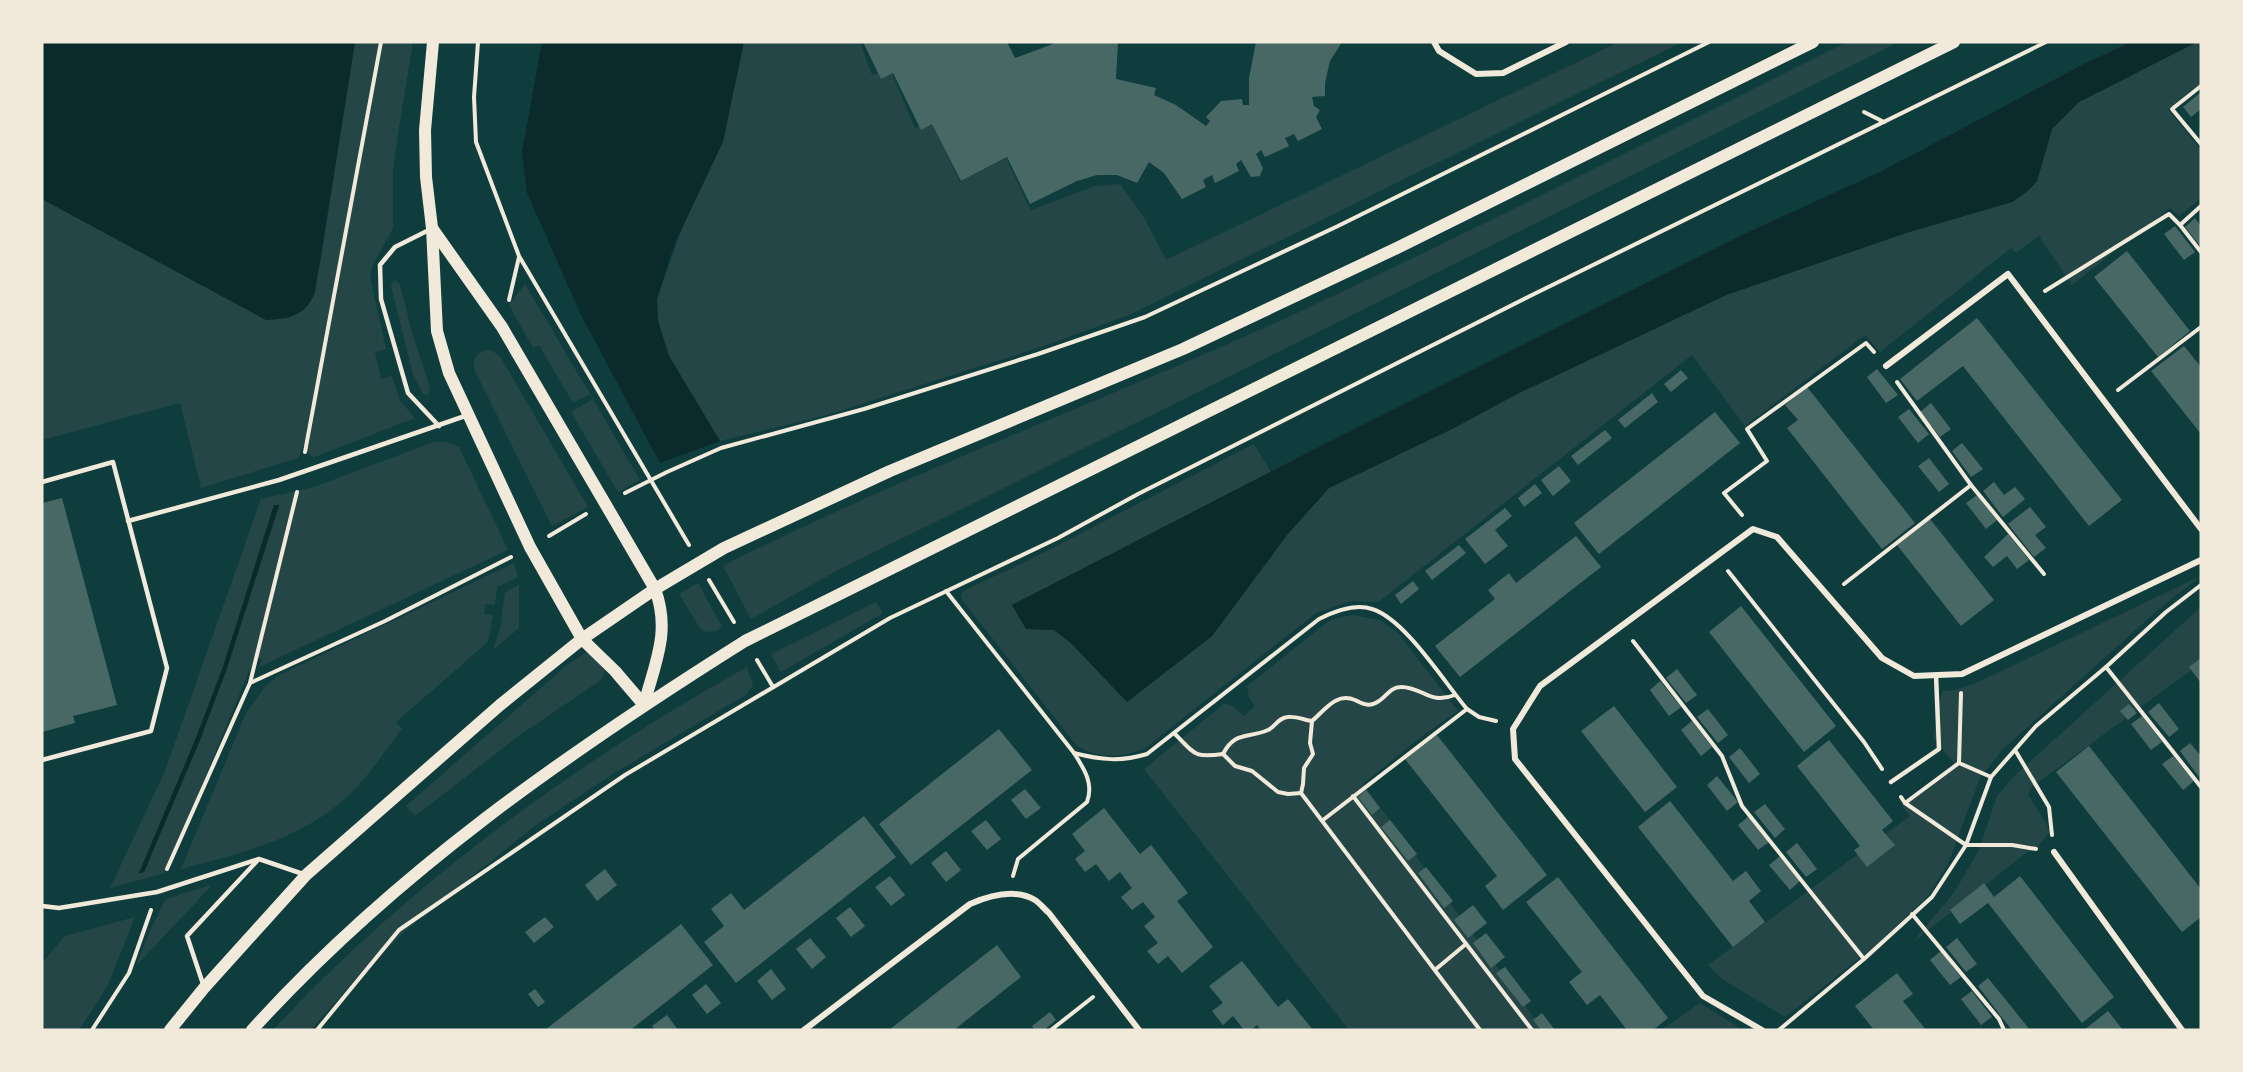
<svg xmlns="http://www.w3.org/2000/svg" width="2243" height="1072" viewBox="0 0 2243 1072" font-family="Arial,sans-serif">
	<rect width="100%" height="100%" fill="#0f3d3e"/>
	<g fill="#244646" fill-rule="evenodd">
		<polygon points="355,42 413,42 397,140 393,169 393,228 373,265 370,277 386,349 375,352 381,379 392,376 400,401 415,418 312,458 304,446 305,441 298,458 201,488 180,403 42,440 42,199 266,320 290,318 320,265"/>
		<polygon points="744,42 860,42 872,75 890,69 915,128 932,122 960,182 1006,158 1031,210 1095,186 1120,184 1144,217 1166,260 1619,42 1682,42 1129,315 1041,347 827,415 720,441 669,356 658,321 657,299 737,72"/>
		<path d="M1847,42H1899L1184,399L840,569L751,619L723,566C910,471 1108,400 1299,312C1484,226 1665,133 1847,42Z"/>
		<path d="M2197,42H2201V83L2168,109L2201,150V198L2179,216L2170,208L2072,285L2039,236L2016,253L2011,248L1880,352L1865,335L1745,426L1692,355L1381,600L1376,602L1351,601L1316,613L1144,749C1120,758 1100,759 1077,746L962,600L961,594L967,589L1025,562L1254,444L1271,472L1012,605L1026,629L1054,630L1071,643L1127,702L1212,636L1287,535L1329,488L1454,428L1517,394L1726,295L1906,233L2012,202L2037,181L2052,129L2079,102Z"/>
		<polygon points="394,280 400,284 413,336 430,388 428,395 423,394 413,375 391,286"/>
		<polygon points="525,284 590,394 573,403 539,345 533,348 509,305"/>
		<path d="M487,350L493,351L501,358L588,507L552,526L475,371C472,360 476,352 487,350Z"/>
		<polygon points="593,399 640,480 618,492 571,412"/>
		<path d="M434,442H446L459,447L508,550L259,667L262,660L255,657L165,873L110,888L165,771L261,499L314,487ZM274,505L279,506L227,668L200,740L144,872L139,873L196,738L223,667Z"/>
		<path d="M514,563L518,577L497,587L495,605L485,604L484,614L493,615L488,642L396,722L402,729C385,750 370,775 350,794C303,839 242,853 181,869L246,713L265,687L277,676Z"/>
		<polygon points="2201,576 2160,608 2003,749 1980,778 1948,864 1928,896 1874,947 1785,1017 1722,979 1708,965 1910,816 1902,806 1956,765 1933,738 1942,691 1954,690 1974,684"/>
		<polygon points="698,583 722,627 716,631 705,632 700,628 679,594"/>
		<polygon points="519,585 519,628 493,650 500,629 505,592"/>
		<polygon points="876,602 883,613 781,672 771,654"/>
		<polygon points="2201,607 2201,663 2032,787 2028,795 2047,824 2049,832 2036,849 2026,853 1913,942 1955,891 1979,850 1997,796 2014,776"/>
		<polygon points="1352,615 1380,620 1398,633 1458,711 1422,736 1363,784 1543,1030 1349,1030 1144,769 1225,703 1233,706 1244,716 1255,706 1249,697 1247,686 1326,623 1333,619"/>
		<polygon points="587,652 594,655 605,671 601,680 520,735 415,816 406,806 567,665"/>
		<path d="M747,667L753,685L747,694L611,775L536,825L414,923L358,976L311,1030H273C410,883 572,765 747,667Z"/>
		<polygon points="212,885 136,966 150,931 165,900 187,892"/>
		<polygon points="135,917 108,985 79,1030 42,1030 42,963 65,936"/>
		<polygon points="1700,1003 1743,1030 1661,1030"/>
	</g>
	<g fill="#0a2a2b">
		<path d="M42,42H355L315,292C305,317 290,318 266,320L42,199Z"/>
		<polygon points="542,42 744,42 723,142 675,243 657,299 658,321 669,356 720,441 660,463 581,315 527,193 522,152"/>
		<polygon points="2131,42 2197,42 2079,102 2052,129 2037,181 2029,190 2012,202 1906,233 1726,295 1517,394 1454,428 1329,488 1287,535 1212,636 1127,702 1071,643 1054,630 1026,629 1012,605 1311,451 1742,235 1882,171 2082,65"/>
		<polygon points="274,505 279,505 227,668 200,740 144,872 139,873 196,738 223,667"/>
	</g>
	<g fill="#486865">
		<polygon points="863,42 1007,42 1015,58 1058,42 1118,42 1116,79 1156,88 1154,95 1176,105 1206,126 1210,121 1206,117 1221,101 1242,99 1243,105 1249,105 1249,78 1256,42 1342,42 1330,61 1325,83 1325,96 1312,97 1314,106 1320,110 1316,117 1322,129 1298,141 1294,134 1285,138 1289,146 1265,157 1261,150 1256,154 1263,168 1260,176 1251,177 1241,160 1236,164 1239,171 1215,183 1212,175 1203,180 1206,187 1182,199 1164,173 1149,162 1137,183 1117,175 1097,175 1077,181 1030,204 1007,157 961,181 932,124 921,130 893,73 881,79"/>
		<polygon points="2201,92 2201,109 2191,117 2183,107"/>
		<polygon points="2195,218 2201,226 2201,247 2185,227"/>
		<polygon points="2175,226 2195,252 2184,260 2164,234"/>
		<polygon points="2127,251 2190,331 2158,357 2094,277"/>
		<polygon points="1977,318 2122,500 2089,526 1963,366 1917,401 1900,379"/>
		<polygon points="2184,346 2201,367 2201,434 2151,371"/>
		<polygon points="1877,369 1898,395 1886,403 1867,377"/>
		<polygon points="1681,370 1688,378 1671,392 1664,384"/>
		<polygon points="1807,387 1915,523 1882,549 1787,428 1798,420 1785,405"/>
		<polygon points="1652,393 1658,402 1625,428 1618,420"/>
		<polygon points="1931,403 1951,429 1940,437 1920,412"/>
		<polygon points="1909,409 1929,434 1918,443 1898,417"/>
		<polygon points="1715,412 1740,443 1599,554 1574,523"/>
		<polygon points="1605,430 1612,438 1578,465 1571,456"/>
		<polygon points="1962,443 1983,469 1971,477 1952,451"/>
		<polygon points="1929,458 1949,484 1939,492 1918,466"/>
		<polygon points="1559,466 1571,481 1553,496 1541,480"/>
		<polygon points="1994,482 2004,495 2015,487 2025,499 2003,517 1983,491"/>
		<polygon points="1535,484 1542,493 1524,507 1518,498"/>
		<polygon points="1977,495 1997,520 1986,529 1966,503"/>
		<polygon points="62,498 117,705 73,716 75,723 42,732 42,503"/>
		<polygon points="2030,507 2046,527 2035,535 2046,548 2034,557 2008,524"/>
		<polygon points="1505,508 1512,516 1495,530 1508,546 1485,564 1465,539"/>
		<polygon points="1930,519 1994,600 1961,626 1897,545"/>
		<polygon points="2008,534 2029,560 2017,569 2007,556 1993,567 1984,557"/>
		<polygon points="1576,536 1601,567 1460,677 1435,646 1495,599 1488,590 1509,573 1516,583"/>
		<polygon points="1459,545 1466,553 1432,580 1425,571"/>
		<polygon points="1413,581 1419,589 1401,604 1395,595"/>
		<polygon points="1741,606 1836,726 1804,752 1709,632"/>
		<polygon points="2201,658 2201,683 2189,667"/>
		<polygon points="1677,669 1697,695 1686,703 1666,678"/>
		<polygon points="1660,681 1681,707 1669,716 1650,690"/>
		<polygon points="2159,703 2179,729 2169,737 2148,712"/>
		<polygon points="2129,704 2137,713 2128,720 2120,711"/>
		<polygon points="1614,706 1677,787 1645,812 1581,731"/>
		<polygon points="1708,709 1728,735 1718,743 1697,717"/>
		<polygon points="2142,716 2162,742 2151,750 2131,724"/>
		<polygon points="1692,721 1712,747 1701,756 1681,730"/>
		<polygon points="999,729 1032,770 911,865 879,824"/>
		<polygon points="1437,735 1547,875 1503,910 1485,886 1497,876 1405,759"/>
		<polygon points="1829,740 1893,821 1882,830 1895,845 1867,867 1854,850 1860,846 1797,766"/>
		<polygon points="2190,743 2201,756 2199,777 2180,751"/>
		<polygon points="2089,746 2201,889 2201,917 2182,932 2056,772"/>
		<polygon points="1740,748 1760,774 1749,783 1729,757"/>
		<polygon points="2173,756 2194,781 2183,790 2162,764"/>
		<polygon points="1717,776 1738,802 1727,811 1707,785"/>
		<polygon points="1025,789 1041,808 1026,819 1011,800"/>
		<polygon points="1366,790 1380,808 1372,815 1358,797"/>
		<polygon points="1670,801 1733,881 1746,871 1761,891 1749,901 1765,922 1733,947 1638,827"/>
		<polygon points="1765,804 1785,829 1775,838 1754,812"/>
		<polygon points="1104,808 1140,854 1151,845 1188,893 1177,901 1213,947 1182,973 1168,956 1158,964 1147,951 1158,943 1144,926 1155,917 1143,902 1132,910 1121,897 1132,888 1120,872 1109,881 1096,864 1085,872 1075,859 1085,851 1072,834"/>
		<polygon points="864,816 896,857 736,983 704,942 724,926 711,909 731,893 744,910"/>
		<polygon points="1749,816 1769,842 1758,850 1738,825"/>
		<polygon points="986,820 1001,839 987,850 971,831"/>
		<polygon points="1390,820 1417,854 1408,861 1381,827"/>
		<polygon points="1797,843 1817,869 1806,877 1786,852"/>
		<polygon points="946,851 961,870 946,882 931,863"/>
		<polygon points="1780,856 1800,881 1790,890 1769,865"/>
		<polygon points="1426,867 1453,901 1444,908 1418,873"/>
		<polygon points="605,869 617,885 597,901 585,885"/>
		<polygon points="890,876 905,895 891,906 875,887"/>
		<polygon points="2020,876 2114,997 2082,1023 1988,903 1960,924 1950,910 1984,883 1994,897"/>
		<polygon points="1558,877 1668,1018 1653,1030 1627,1030 1600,995 1587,1005 1569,982 1582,972 1526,902"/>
		<polygon points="1473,905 1487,923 1468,938 1454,920"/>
		<polygon points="850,907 865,926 851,937 836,918"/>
		<polygon points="545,917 554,927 534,943 525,932"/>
		<polygon points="681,924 713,965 633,1028 630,1030 545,1030"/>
		<polygon points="1486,933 1505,957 1491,968 1473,943"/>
		<polygon points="810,938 826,957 812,969 796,949"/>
		<polygon points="1957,938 1977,964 1966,972 1946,947"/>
		<polygon points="997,945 1021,977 954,1030 889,1030"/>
		<polygon points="1941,951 1961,977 1950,985 1930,960"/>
		<polygon points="1242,961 1278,1007 1288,999 1313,1030 1261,1030 1257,1025 1251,1030 1244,1030 1233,1016 1223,1025 1212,1011 1223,1003 1209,986"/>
		<polygon points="1505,967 1531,1001 1523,1007 1496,973"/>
		<polygon points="771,969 786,989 772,1000 757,981"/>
		<polygon points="1897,973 1913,994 1903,1001 1926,1030 1874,1030 1855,1006"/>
		<polygon points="1988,978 2014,1010 2030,1030 2012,1030 2003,1019 1978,986"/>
		<polygon points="706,984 721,1003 707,1014 692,995"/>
		<polygon points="535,989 545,1002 538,1007 528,994"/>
		<polygon points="1972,991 1992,1017 1981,1025 1961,999"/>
		<polygon points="2108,1011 2123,1030 2084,1030"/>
		<polygon points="1050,1012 1056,1020 1044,1030 1035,1030 1032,1026"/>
		<polygon points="1542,1013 1555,1030 1541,1030 1533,1020"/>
		<polygon points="667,1015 678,1030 655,1030 652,1026"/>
	</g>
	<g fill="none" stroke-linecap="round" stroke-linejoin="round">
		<g stroke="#f1e9da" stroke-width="4">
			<polyline points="478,42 474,97 476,142 519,256 689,545"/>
			<polyline points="2201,86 2172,109 2201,144"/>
			<polyline points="1864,112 1884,122"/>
			<polyline points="2180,225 2201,206"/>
			<polyline points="2045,291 2169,214 2180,225 2201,252"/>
			<polyline points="509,300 519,257"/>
			<polyline points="1897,382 1971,485 2044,574"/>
			<polyline points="2118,390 2201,327"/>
			<polyline points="305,452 381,42"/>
			<polyline points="625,493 667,472 721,448 864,409 1038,354 1145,317 1338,226 1709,42"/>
			<polyline points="1742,515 1724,493 1767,461 1747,429 1866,343 1874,352"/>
			<polyline points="549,536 586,514"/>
			<polyline points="1728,571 1864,742 1882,769"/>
			<polyline points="709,580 734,622"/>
			<polyline points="1844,584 1971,485"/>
			<path d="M946,591L1074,753C1101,760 1121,762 1147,754L1319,619C1335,611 1355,603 1372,609C1405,619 1444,682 1467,709L1479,717L1496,721"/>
			<polyline points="1633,641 1722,756 1742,806 1864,959"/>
			<polyline points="757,660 773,687"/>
			<polyline points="2106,667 2201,787"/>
			<polyline points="250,683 297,492"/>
			<polyline points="1961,693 1959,763 1991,777"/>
			<polyline points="1312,721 1310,743 1313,754 1304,768 1303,784 1301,793 1480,1030"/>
			<path d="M1174,733C1195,754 1193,758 1223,754C1235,731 1247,739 1268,730C1275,727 1279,717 1288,717C1295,716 1305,720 1312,721C1325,710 1336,692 1355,700C1361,703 1367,706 1373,704C1385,701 1388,687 1401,687C1423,687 1429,705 1455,695"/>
			<polyline points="2015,750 2049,807 2052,835"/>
			<polyline points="1223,754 1235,766 1252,771 1278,792 1288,794 1301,793"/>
			<polyline points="1353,796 1532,1030"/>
			<polyline points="1901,797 1905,803 1966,845 2012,845 2036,849"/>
			<polyline points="1905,803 1959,763"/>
			<polyline points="1323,820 1467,709"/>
			<polyline points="167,869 250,683 385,621 511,557"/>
			<path d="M1013,876L1018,859L1087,802C1094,783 1084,769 1074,753"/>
			<polyline points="1912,914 1999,1019 2004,1030"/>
			<polyline points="1436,969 1466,944"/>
			<polyline points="92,1030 129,973 151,910"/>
			<polyline points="317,1030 399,930 625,775 890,618 1058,538 1138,494 1530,296 2046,42"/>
			<polyline points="1051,1030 1093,997"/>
			<polyline points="1779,1030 1864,959 1932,897 1966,845 1991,777 2036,726 2106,667 2166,612 2201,585"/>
		</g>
		<g stroke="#f1e9da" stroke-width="4.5">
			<polyline points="431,229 395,247 380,265 381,299 408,393 439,426"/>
			<polyline points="42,482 113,462 167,668 151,731 42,760"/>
			<polyline points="128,521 279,480 468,415"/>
			<polyline points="1891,782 1939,749 1936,675"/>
			<polyline points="42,906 59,908 157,892 259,859 303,874"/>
			<polyline points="204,987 187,936 257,861"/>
		</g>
		<g stroke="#f1e9da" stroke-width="6">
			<polyline points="1434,42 1439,51 1476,74 1503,73 1566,42"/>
			<polyline points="1886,366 2008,274 2201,529"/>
			<polyline points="2054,852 2182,1030"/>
			<path d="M804,1030L970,904C988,896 1015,888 1035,900C1040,903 1044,909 1049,913L1139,1030"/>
			<polyline points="1762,1030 1703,996 1515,759 1513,729 1540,686 1753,529 1777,537 1882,658 1914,676 1962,674 2201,560"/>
		</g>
		<g stroke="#f1e9da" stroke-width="12">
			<polyline points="433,42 425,130 426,177 432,228 437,331 449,373 530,547 582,639 615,671 644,705"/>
			<path d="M432,228L502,327L655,589C671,632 655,662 644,705"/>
			<polyline points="170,1030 204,988 306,875 500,705 582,639 655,589 724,548 890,471 1183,349 1397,248 1813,42"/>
			<path d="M252,1030C394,873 567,753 745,641L1954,42"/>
		</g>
	</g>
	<rect width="2243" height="1072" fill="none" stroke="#f1e9da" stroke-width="87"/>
</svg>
